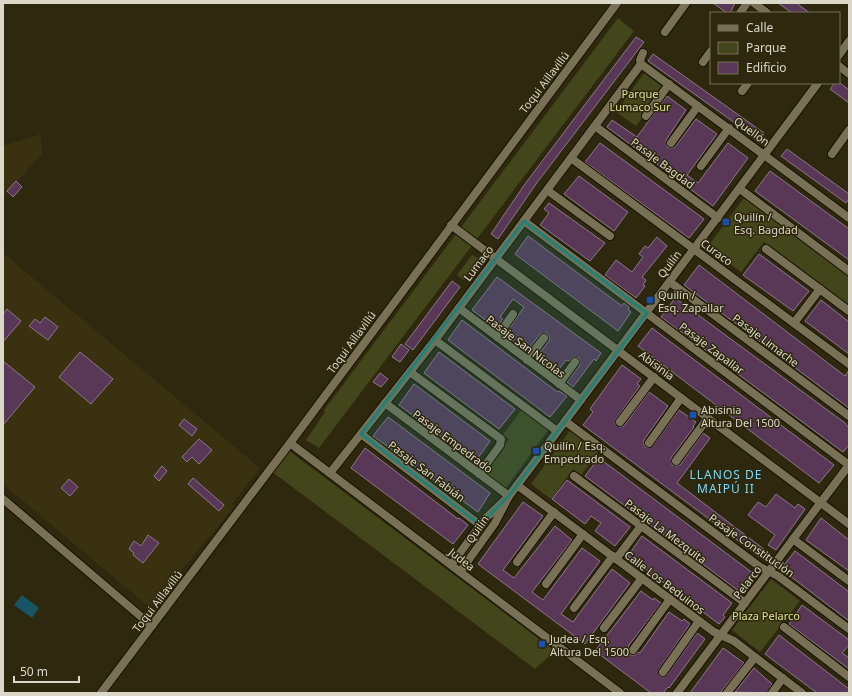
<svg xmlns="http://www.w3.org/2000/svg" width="852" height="696" viewBox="0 0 852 696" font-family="'Noto Sans',sans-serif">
	<rect width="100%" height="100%" fill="#2e280f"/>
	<g fill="#393110">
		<polygon points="41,134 42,154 3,197 3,146"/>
		<polygon points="3,253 260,468 232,504 235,506 150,608 3,484"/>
	</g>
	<g fill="#43451a">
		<polygon points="618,18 634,31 319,448 306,440 325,412 324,410"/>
		<polygon points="644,73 664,88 636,126 616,112"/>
		<polygon points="743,199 748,199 849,275 849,305 764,242 741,272 709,248 709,245"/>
		<polygon points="472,255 479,259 463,280 457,275"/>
		<polygon points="522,409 549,429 505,489 484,473 509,439 503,435"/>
		<polygon points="571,429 600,450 581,475 573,469 551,499 531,484"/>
		<polygon points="288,450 555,651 535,669 271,471"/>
		<polygon points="500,507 490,528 461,564 457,561 484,524"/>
		<polygon points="771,579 800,601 760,652 732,630"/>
	</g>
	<polygon fill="#185465" points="22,595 39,608 32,618 14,605"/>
	<g fill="#583856" stroke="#8e788c">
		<polygon points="713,3 735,3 730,13 727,13"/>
		<polygon points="778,3 796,3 810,13 792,13"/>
		<polygon points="636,37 644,42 536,184 498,239 491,234 525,184"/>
		<polygon points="653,54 764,133 759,140 648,61"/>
		<polygon points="835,83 840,83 849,90 849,103 830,89"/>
		<polygon points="667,96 686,110 666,140 667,147 671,148 675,147 696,119 717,134 687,175 698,183 728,143 748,158 713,206 607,127 612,120 637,137"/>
		<polygon points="600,143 704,219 689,238 585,162"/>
		<polygon points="787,149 849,194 849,199 846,203 781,156"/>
		<polygon points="770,171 849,229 849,260 755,191"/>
		<polygon points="579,176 628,212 614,231 564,194"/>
		<polygon points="16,181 22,187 13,197 7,191"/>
		<polygon points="549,203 605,243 590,261 540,225 549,213 544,209"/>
		<polygon points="528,236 622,306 624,303 629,307 628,309 631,312 618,331 515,254"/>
		<polygon points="657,237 667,246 642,277 646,280 643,285 645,286 636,298 605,275 616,260 632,272 643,257 639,254 645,246 648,248"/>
		<polygon points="759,254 809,291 793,311 743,275"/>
		<polygon points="699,265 845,376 849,370 849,408 684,285"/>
		<polygon points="497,277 601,353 596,361 594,359 573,387 567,382 580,365 579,358 573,357 569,361 566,360 556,373 536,358 549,341 549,336 547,333 540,334 527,351 505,335 524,307 513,299 500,317 503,319 496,328 472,310"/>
		<polygon points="452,281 460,287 413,350 405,344"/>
		<polygon points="675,298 845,423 849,428 849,445 843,452 661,317"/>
		<polygon points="821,300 849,322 849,354 805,321"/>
		<polygon points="7,309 21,321 3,342 3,314"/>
		<polygon points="45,317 58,327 48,340 29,326 35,319 40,323"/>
		<polygon points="462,320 556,391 558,392 559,391 567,396 550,417 448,340"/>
		<polygon points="652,328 834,465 819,483 638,346"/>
		<polygon points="401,344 409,350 400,362 392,357"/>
		<polygon points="80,352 113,379 91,404 59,377"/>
		<polygon points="439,352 515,409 499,429 424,373"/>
		<polygon points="3,361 35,387 3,425"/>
		<polygon points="622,365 641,379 637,384 640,386 616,419 615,424 620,427 624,426 649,392 668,406 644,440 644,445 646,448 653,446 679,410 696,422 693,426 694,427 671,458 672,465 676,466 680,465 703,433 710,438 677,483 769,553 764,560 583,425 593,412 590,409"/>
		<polygon points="380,373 388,379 381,387 373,382"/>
		<polygon points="414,384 490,441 475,462 399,405"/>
		<polygon points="388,417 490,493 478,512 373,436"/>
		<polygon points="184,419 197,429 192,436 179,425"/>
		<polygon points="199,439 212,450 199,464 192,457 187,462 182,457"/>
		<polygon points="365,448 458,519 459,518 468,525 453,544 351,468"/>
		<polygon points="599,458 754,574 740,592 585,476"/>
		<polygon points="162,466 167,471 159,481 154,476"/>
		<polygon points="193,478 224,505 219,511 188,484"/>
		<polygon points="69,479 78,487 70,496 61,488"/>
		<polygon points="567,480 630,527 615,546 595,531 601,523 591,516 585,524 552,499"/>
		<polygon points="776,494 795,508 798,504 805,509 776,550 768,545 775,535 748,515 758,502 766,507"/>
		<polygon points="523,502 543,516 503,570 514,578 555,526 572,540 532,592 543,600 582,548 600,561 561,614 573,622 612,569 630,583 585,644 478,564"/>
		<polygon points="821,518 849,540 849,571 806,540"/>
		<polygon points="148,535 159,543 143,563 133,555 134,553 129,549 134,541 141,546"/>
		<polygon points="642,536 732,603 723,615 725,617 719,624 628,556"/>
		<polygon points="795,551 849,592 849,621 781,569"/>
		<polygon points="641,591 653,600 654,598 661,603 629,645 628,650 630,655 635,655 638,652 640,653 669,612 682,621 684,619 690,624 659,669 660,676 663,677 667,675 697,633 705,639 669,688 668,687 663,693 651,693 595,651"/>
		<polygon points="802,605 849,640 849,645 842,653 849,658 849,669 789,624"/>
		<polygon points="779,635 849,689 849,693 817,693 765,654"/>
		<polygon points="723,648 744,663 720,693 690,693"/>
		<polygon points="754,668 772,684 767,693 735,692"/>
	</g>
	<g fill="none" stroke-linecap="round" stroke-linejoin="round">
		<g stroke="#161000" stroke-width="10">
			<g id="minor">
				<polyline points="754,3 767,13"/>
				<polyline points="740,13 747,3"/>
				<polyline points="665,32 686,3"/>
				<polyline points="839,55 849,41"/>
				<polyline points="703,62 711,51"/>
				<polyline points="641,64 849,218"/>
				<polyline points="641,64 640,60 643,53"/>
				<polyline points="839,66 849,74"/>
				<polyline points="742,91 748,83"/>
				<polyline points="646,116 669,84"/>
				<polyline points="595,126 718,218"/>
				<polyline points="671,143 698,106"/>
				<polyline points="832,154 849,130"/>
				<polyline points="571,158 849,364"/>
				<polyline points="701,166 729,128"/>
				<polyline points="740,189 849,271"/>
				<polyline points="547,190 610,236"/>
				<polyline points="524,221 849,465"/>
				<polyline points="451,225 849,524"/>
				<polyline points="766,249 849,311"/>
				<polyline points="670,282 849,416"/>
				<polyline points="459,308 581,400"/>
				<polyline points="794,323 820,289"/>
				<polyline points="497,337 513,314"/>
				<polyline points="435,340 557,431"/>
				<polyline points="527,360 544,338"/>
				<polyline points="410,372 501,439 500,445 479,474"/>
				<polyline points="559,384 575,362"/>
				<polyline points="385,403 509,496"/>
				<polyline points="565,421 760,567 778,576 849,629"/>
				<polyline points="620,422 654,377"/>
				<polyline points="361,434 480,525"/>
				<polyline points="290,443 620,693"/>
				<polyline points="649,443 681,398"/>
				<polyline points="676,461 708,418"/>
				<polyline points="330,473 435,340 641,64"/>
				<polyline points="574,476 745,603"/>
				<polyline points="517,485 714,632 734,641 802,693"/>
				<polyline points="3,499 152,626"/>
				<polyline points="793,539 849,581"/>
				<polyline points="616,559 641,526"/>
				<polyline points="517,562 554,512"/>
				<polyline points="451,565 484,520 508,497"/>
				<polyline points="460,572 495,523 509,496 818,83"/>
				<polyline points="546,584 583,534"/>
				<polyline points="574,608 613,556"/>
				<polyline points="784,627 849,677"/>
				<polyline points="604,628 642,578"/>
				<polyline points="633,650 670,599"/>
				<polyline points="663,672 699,621"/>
				<polyline points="101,693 290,443 617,3"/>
				<polyline points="677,693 849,465"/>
				<polyline points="727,693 755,657"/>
				<polyline points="772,693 783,678"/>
			</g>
		</g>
		<use href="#minor" stroke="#787156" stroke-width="8"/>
	</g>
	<path fill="#248077" fill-opacity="0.2" stroke="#248077" stroke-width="3" stroke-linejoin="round" d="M524,221L647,313L509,496L480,525L361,434Z"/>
	<g fill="#1a4fb4" stroke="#2e280f" stroke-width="1.5">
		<rect x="722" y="218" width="8" height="8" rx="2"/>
		<rect x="646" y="296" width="8" height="8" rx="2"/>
		<rect x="689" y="411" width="8" height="8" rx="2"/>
		<rect x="532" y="447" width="8" height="8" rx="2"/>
		<rect x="538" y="640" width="8" height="8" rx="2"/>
	</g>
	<g text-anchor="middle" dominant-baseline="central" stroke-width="3" stroke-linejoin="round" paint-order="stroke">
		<g font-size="11" fill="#dcd8c9" stroke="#2e280f">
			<text transform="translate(544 82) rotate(-53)">Toqui Aillavillú</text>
			<text transform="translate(752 131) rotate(36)">Quellón</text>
			<text transform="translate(663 163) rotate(37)">Pasaje Bagdad</text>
			<text transform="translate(717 252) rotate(36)">Curaco</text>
			<text transform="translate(478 263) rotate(-53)">Lumaco</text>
			<text transform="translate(669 264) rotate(-53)">Quilín</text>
			<text transform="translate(766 340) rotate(37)">Pasaje Limache</text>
			<text transform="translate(351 342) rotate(-54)">Toqui Aillavillú</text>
			<text transform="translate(526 346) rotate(37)">Pasaje San Nicolas</text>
			<text transform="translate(712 348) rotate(37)">Pasaje Zapallar</text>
			<text transform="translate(657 365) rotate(37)">Abisinia</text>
			<text transform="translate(453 441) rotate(37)">Pasaje Empedrado</text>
			<text transform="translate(427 471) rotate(37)">Pasaje San Fabián</text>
			<text transform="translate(477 529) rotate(-55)">Quilín</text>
			<text transform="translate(666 531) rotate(37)">Pasaje La Mezquita</text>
			<text transform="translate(752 545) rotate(35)">Pasaje Constitución</text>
			<text transform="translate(462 559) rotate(38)">Judea</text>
			<text transform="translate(665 582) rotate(37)">Calle Los Beduinos</text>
			<text transform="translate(747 582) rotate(-53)">Pelarco</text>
			<text transform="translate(157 601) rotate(-53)">Toqui Aillavillú</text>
		</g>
		<g font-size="11" fill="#dde297" stroke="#2e280f">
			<text x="640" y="93">Parque<tspan x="640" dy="13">Lumaco Sur</tspan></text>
			<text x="766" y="615">Plaza Pelarco</text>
		</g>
		<g font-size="11" fill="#dcd8c9" stroke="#2e280f" text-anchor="start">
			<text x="734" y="216">Quilín /<tspan x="734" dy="13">Esq. Bagdad</tspan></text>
			<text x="658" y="294">Quilín /<tspan x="658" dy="13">Esq. Zapallar</tspan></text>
			<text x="701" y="409">Abisinia<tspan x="701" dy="13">Altura Del 1500</tspan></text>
			<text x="544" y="445">Quilín / Esq.<tspan x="544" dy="13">Empedrado</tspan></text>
			<text x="550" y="638">Judea / Esq.<tspan x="550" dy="13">Altura Del 1500</tspan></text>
		</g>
		<g font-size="12" letter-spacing="1" fill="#78d7f6" stroke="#2e280f">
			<text x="726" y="474">LLANOS DE<tspan x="726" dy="14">MAIPÚ II</tspan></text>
		</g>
	</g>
	<rect width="852" height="696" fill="none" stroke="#dcd8c9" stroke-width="8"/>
	<rect x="710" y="12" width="130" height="72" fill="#2e280f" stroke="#746e59"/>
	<rect x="718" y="25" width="20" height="6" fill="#787156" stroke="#746e59"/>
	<text x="746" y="32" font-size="12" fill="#dcd8c9">Calle</text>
	<rect x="718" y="42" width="20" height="12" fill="#43451a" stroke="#746e59"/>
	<text x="746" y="52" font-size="12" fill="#dcd8c9">Parque</text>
	<rect x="718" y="62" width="20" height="12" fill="#583856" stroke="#746e59"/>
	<text x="746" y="72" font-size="12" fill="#dcd8c9">Edificio</text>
	<path d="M14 676v6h65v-6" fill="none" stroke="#dcd8c9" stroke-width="2"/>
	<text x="20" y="676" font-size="12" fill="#dcd8c9" stroke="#2e280f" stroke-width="3" paint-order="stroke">50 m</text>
</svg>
